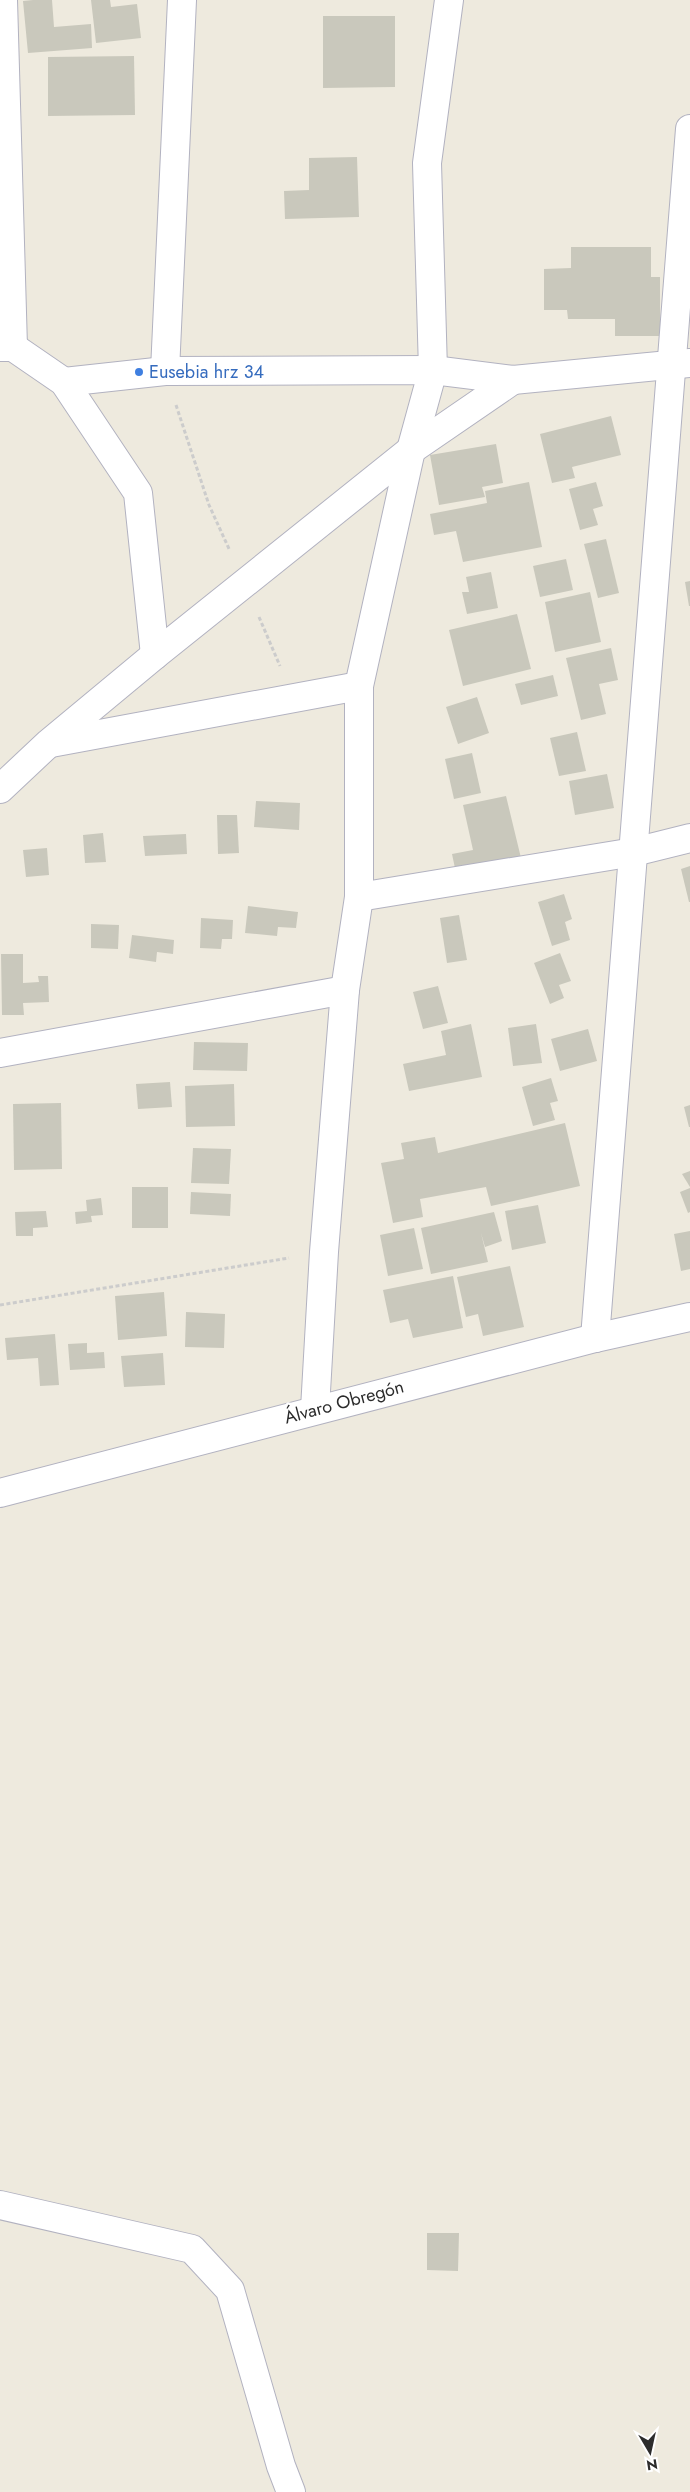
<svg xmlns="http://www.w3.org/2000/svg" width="690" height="2492" viewBox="0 0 690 2492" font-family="Jost,sans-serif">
	<rect width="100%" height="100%" fill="#eeeade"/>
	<g fill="#c9c8bc">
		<polygon points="33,0 52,0 54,27 91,24 92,48 28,53 23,1"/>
		<polygon points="91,0 110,0 111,7 137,4 141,38 96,43"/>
		<polygon points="323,16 395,16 395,87 323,88"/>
		<polygon points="134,56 135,115 48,116 48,57"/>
		<polygon points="357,157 359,217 285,219 284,191 309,190 309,158"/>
		<polygon points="571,247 651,247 651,277 660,277 660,336 615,336 615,319 568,319 567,310 544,310 544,269 571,268"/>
		<polygon points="611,416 621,455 572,467 575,478 552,483 540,434"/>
		<polygon points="496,444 503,483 482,487 485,497 439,505 430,455"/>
		<polygon points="529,482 542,547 463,562 456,531 434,535 430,514 487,503 485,491"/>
		<polygon points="596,482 603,506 593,509 598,525 580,530 569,489"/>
		<polygon points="606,539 619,593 598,598 584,544"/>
		<polygon points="566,559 573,590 540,597 533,566"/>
		<polygon points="491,572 498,608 467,614 462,592 469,592 466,577"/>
		<polygon points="690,581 690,606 689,606 685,582"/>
		<polygon points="590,592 601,642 555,652 545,602"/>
		<polygon points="517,614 531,669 463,686 449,630"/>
		<polygon points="611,648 618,680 599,684 606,714 581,720 566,658"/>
		<polygon points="553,675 558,696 521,705 515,684"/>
		<polygon points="477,697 489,733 458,744 446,707"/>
		<polygon points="577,732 586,771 559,776 550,738"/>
		<polygon points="472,753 481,793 454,799 445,759"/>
		<polygon points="607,774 614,808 575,815 569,781"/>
		<polygon points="506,796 521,858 456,873 452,854 473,850 463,805"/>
		<polygon points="256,801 300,803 299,830 254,827"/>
		<polygon points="217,815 237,815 239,853 218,854"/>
		<polygon points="103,833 106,862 85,863 83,835"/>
		<polygon points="186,834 187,854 145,856 143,836"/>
		<polygon points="47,848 49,875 26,877 23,850"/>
		<polygon points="690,866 690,902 689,902 681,869"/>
		<polygon points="564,894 572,919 565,922 570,940 552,946 538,902"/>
		<polygon points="248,906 298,912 296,928 278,927 277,936 245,933"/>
		<polygon points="459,915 467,960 447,963 440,918"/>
		<polygon points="201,918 233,920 232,939 222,939 221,949 200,948"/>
		<polygon points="91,924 119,925 118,949 91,948"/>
		<polygon points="132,935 174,940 173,954 157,952 156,962 129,958"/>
		<polygon points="560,953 571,981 559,985 564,998 550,1004 534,963"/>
		<polygon points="1,954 23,954 23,983 39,982 38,976 48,976 49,1002 23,1003 24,1015 2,1015"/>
		<polygon points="438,986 448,1023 423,1029 413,992"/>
		<polygon points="471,1024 482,1077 409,1091 403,1064 446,1055 441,1031"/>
		<polygon points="536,1024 542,1063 513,1066 508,1028"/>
		<polygon points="588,1029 597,1061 560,1071 551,1039"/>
		<polygon points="194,1042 248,1043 247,1071 193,1070"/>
		<polygon points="551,1078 558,1101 550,1103 555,1120 533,1126 522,1087"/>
		<polygon points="170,1082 172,1107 138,1109 136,1084"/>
		<polygon points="234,1084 235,1126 186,1127 185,1086"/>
		<polygon points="61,1103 62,1169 14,1170 13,1104"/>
		<polygon points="690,1105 690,1127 689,1127 684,1107"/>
		<polygon points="565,1123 580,1186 491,1206 486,1187 420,1199 423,1217 393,1223 381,1163 404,1159 401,1143 435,1137 438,1153"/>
		<polygon points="193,1148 231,1149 229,1184 191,1183"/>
		<polygon points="690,1171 690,1187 682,1174"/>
		<rect x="132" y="1187" width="36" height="41"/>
		<polygon points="690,1188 690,1212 688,1213 680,1192"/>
		<polygon points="191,1192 231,1194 230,1216 190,1214"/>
		<polygon points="101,1198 103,1215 91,1216 92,1222 76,1224 75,1212 87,1211 86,1200"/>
		<polygon points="538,1205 546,1243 512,1250 505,1211"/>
		<polygon points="46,1211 48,1227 33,1228 33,1236 16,1236 15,1212"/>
		<polygon points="494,1212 502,1241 485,1247 481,1233 488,1262 431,1274 421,1228"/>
		<polygon points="414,1228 423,1269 388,1276 380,1235"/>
		<polygon points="690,1231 690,1269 681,1271 674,1234"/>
		<polygon points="510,1266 524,1327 483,1336 478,1314 466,1317 457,1277"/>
		<polygon points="453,1276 463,1328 413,1338 408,1319 390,1323 383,1290"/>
		<polygon points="164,1292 167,1336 118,1340 115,1296"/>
		<polygon points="186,1312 225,1314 224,1348 185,1347"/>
		<polygon points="55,1334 59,1385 40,1386 38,1358 7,1360 5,1338"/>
		<polygon points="87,1343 87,1353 104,1352 105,1368 70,1370 68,1344"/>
		<polygon points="163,1353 165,1385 124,1387 121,1356"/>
		<polygon points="427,2233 459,2233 458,2271 427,2270"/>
	</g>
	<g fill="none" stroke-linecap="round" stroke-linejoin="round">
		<g stroke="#b2b2c0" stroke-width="30">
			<g id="street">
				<polyline points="3,0 13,347"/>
				<polyline points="0,347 13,347 64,382 138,493 155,655"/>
				<polyline points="165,371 182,0"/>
				<polyline points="64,382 165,371 433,370 513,380 690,363"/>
				<polyline points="51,743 359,686"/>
				<polyline points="0,789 49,743 155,655 411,450 513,380"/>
				<polyline points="359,897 634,852 690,838"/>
				<polyline points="0,1053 345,990"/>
				<polyline points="595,1338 690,129"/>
				<polyline points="315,1409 324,1252 345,990 359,897 359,686 411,450 433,370 427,163 449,0"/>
				<polyline points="0,2205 192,2249 230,2290 281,2466 291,2492"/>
			</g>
		</g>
		<g stroke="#b2b2c0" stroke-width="30">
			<polyline id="secondary" points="0,1493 595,1338 690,1317"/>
		</g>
		<g stroke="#ccc" stroke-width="3" stroke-dasharray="4 2.5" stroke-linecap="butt">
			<polyline points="176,405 209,505 230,551"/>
			<polyline points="259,617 280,666"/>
			<polyline points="0,1305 289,1258"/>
		</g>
		<use href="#street" stroke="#fff" stroke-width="28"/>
		<use href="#secondary" stroke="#fff" stroke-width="28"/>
	</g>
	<circle fill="#3f7fe0" stroke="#fff" stroke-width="2" cx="139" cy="372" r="5"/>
	<g text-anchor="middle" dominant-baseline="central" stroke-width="5" stroke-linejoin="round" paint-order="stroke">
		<g font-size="18" fill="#366cbe" stroke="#fff" text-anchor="start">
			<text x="149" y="372">Eusebia hrz 34</text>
		</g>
		<g font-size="18" fill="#2c2c2c" stroke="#fff">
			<text transform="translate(344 1402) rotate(-15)">Álvaro Obregón</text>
		</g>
	</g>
	<g transform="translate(650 2452) rotate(171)" stroke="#ffffff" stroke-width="4" paint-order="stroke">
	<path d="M0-4L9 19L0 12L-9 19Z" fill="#2c2c2c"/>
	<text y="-8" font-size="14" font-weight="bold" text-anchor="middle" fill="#2c2c2c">N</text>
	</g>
</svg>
